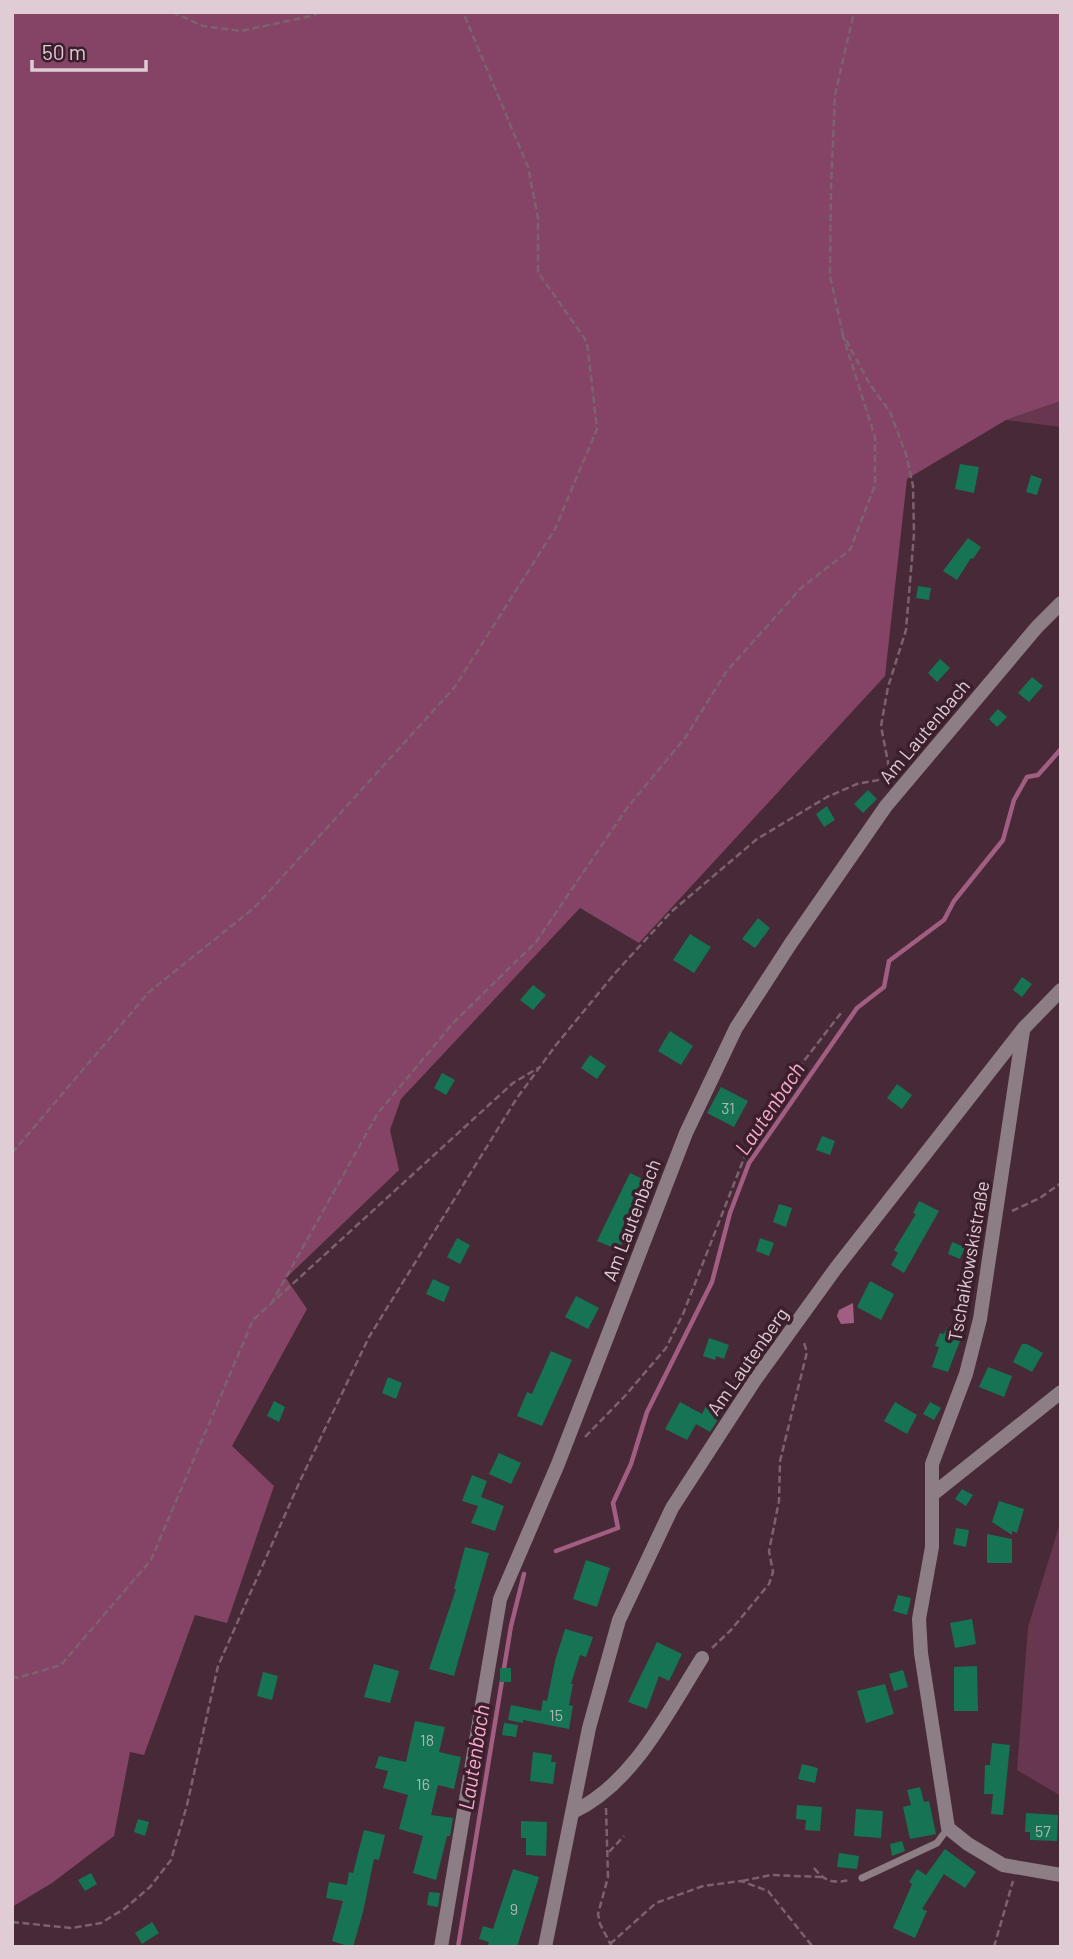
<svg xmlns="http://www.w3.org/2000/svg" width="1073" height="1959" viewBox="0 0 1073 1959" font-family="Barlow,sans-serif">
	<rect width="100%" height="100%" fill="#472937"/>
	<g fill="#67364f">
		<polygon points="1061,401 1061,427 1006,420"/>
		<polygon points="1061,1520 1061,1796 1017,1770 1028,1627"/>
	</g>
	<polygon fill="#854465" points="12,12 1061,12 1061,401 1006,420 907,479 885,676 639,943 580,908 401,1099 390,1130 399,1170 286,1278 307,1309 232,1446 274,1486 227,1623 195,1615 144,1755 130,1752 114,1836 52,1883 12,1907"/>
	<polygon fill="#a25e80" points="853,1303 854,1323 841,1324 837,1316 839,1310"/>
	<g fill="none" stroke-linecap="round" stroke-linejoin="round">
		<g stroke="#a25e80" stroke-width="4.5">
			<polyline points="556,1551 618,1528 613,1503 631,1464 647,1412 712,1282 730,1213 749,1163 857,1008 884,987 889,961 944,920 954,901 1003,840 1014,800 1027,777 1038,775 1061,749"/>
			<polyline points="458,1947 511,1626 524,1574"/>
		</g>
	</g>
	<g fill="#167454">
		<polygon points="960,464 979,467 974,493 955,489"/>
		<polygon points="1031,475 1042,479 1037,495 1026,492"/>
		<polygon points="968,538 981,547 973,559 971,558 957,580 943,571"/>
		<polygon points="918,586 931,588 929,600 916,598"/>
		<polygon points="940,659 950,668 937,682 928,673"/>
		<polygon points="1032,677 1043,686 1029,702 1018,693"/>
		<polygon points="998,709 1007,717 997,727 989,719"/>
		<polygon points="868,790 877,799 863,813 854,804"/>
		<polygon points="827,806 835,820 824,827 816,814"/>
		<polygon points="758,918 770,928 755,948 742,939"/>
		<polygon points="690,934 711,947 694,973 673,960"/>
		<polygon points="1022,977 1032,984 1022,997 1013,990"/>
		<polygon points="533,985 546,995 533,1010 520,1000"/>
		<polygon points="670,1031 693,1046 681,1065 658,1051"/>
		<polygon points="590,1055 606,1066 597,1079 581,1068"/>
		<polygon points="442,1073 455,1080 446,1095 434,1088"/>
		<polygon points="897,1084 912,1095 902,1109 887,1098"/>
		<polygon points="721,1087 748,1101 734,1127 707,1113"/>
		<polygon points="822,1136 835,1141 830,1155 816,1150"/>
		<polygon points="630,1173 651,1183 619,1250 597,1241"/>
		<polygon points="919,1201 939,1211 904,1273 891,1265 898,1253 894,1250 916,1214 913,1213"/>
		<polygon points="779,1204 792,1208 786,1227 773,1222"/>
		<polygon points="457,1238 470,1245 460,1264 447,1257"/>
		<polygon points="760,1238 774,1243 769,1256 756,1251"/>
		<polygon points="952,1242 965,1247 960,1259 948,1254"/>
		<polygon points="433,1279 450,1287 444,1302 426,1294"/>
		<polygon points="870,1281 894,1294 881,1320 857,1307"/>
		<polygon points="576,1296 599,1308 588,1329 565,1317"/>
		<polygon points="947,1327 963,1333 948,1372 932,1367 939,1347 935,1346 940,1333 944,1334"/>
		<polygon points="709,1338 729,1345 724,1359 716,1356 715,1360 703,1356"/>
		<polygon points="1022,1344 1027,1344 1043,1353 1032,1372 1013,1362"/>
		<polygon points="551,1351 572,1360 542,1426 517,1416 527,1392 532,1394"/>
		<polygon points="988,1367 1012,1376 1004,1397 979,1387"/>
		<polygon points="388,1377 402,1383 396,1399 382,1393"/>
		<polygon points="274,1401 285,1407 279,1422 267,1416"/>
		<polygon points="680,1402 702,1414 706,1406 721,1415 710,1432 696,1424 687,1440 665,1429"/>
		<polygon points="895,1402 917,1415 907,1434 884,1421"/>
		<polygon points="930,1402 941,1408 934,1420 923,1414"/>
		<polygon points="499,1453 521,1463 511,1484 489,1474"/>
		<polygon points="472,1475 487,1481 478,1505 481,1497 504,1506 495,1531 471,1523 478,1506 462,1501"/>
		<polygon points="962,1489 973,1495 966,1506 955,1499"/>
		<polygon points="999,1501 1024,1509 1017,1533 1012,1531 1012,1535 992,1522"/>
		<polygon points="956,1528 969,1530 966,1547 953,1544"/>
		<polygon points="987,1534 1012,1539 1012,1563 987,1563"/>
		<polygon points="465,1547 489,1553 454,1676 429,1669 456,1589 454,1589"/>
		<polygon points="586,1560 610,1568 597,1607 573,1599"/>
		<polygon points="898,1595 911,1598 907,1615 893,1611"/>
		<polygon points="972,1619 976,1644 955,1648 950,1623"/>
		<polygon points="565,1629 593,1637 586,1657 580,1655 571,1684 573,1684 569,1705 573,1706 569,1729 523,1720 523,1723 508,1720 511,1705 541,1711 543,1700 547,1701 555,1661"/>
		<polygon points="657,1642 682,1654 669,1681 659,1676 647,1709 628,1702"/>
		<polygon points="374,1664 399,1671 390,1703 364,1697"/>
		<polygon points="977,1666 978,1711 954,1711 954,1667"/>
		<rect x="500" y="1668" width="11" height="14"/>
		<polygon points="903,1670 908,1687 894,1691 889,1674"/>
		<polygon points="263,1672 278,1676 272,1700 257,1696"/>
		<polygon points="885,1684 894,1714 866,1723 857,1691"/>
		<polygon points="415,1721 445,1727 439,1752 461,1757 454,1789 438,1785 431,1815 453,1818 450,1836 447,1836 436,1880 413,1873 423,1836 399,1829 408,1795 383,1788 388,1771 375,1768 379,1756 406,1762"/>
		<polygon points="504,1723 518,1725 516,1737 502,1735"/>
		<polygon points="992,1743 1010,1745 1003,1815 991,1814 993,1794 984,1794 985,1765 990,1765"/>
		<polygon points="533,1752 552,1755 551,1762 556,1762 553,1784 530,1781"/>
		<polygon points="802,1764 818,1768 815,1783 798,1779"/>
		<polygon points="920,1787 924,1802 929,1801 936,1834 910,1839 903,1807 911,1805 907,1790"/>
		<polygon points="797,1805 822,1807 820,1831 805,1830 806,1820 796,1819"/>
		<polygon points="856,1809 883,1811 881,1838 854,1836"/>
		<polygon points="1026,1813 1058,1815 1057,1841 1030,1840 1030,1832 1025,1832"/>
		<polygon points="138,1819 149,1822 145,1836 134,1832"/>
		<polygon points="521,1821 547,1822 546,1856 526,1855 526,1838 521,1838"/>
		<polygon points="364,1830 385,1835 379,1860 374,1859 363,1912 353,1947 351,1947 332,1941 343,1901 326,1898 329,1882 347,1885 349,1872 353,1873"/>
		<polygon points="902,1841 905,1851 892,1856 890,1844"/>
		<polygon points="945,1849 976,1872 965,1888 944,1874 922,1909 927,1911 915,1938 893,1928 912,1884 909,1882 917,1869 926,1875"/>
		<polygon points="839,1853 859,1856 857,1869 837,1867"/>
		<polygon points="513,1869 539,1877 517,1947 487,1947 489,1942 479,1939 483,1926 493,1929"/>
		<polygon points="91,1873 97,1884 85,1891 78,1880"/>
		<polygon points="429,1892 440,1893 438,1907 427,1905"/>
		<polygon points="152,1922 159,1933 142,1944 135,1933"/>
	</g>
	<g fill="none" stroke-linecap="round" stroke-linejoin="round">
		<g stroke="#7c626d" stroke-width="2.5" stroke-dasharray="7 3.5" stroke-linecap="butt">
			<polyline points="172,12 203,26 241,31 311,16 320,12"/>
			<polyline points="843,335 830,276 831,188 835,95 854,12"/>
			<polyline points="846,340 869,383 890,412 906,454 913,486 914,534 906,630 888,687 881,726 891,778"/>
			<polyline points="12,1153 149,992 254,908 454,688 555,529 597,429 587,342 538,272 538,218 528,167 463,12"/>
			<polyline points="1012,1211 1040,1198 1061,1183"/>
			<polyline points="271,1304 378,1113 453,1023 536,942 627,808 685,738 726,672 801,588 850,550 875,485 875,437 842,333"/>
			<polyline points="585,1437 624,1397 666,1348 683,1314 746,1153 793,1075 841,1013"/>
			<polyline points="712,1648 731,1630 769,1584 773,1572 769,1551 779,1501 780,1461 807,1352 803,1340"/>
			<polyline points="12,1676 17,1678 61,1665 151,1560 253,1320 513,1083 538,1068"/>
			<polyline points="606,1808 608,1877 598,1914 600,1924 612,1947"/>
			<polyline points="609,1852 624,1836"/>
			<path d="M814,1868C826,1883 834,1883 851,1880"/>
			<polyline points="742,1881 771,1875 822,1877"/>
			<polyline points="12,1922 71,1928 101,1923 124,1909 150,1887 171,1860 187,1805 218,1666 300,1481 369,1337 517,1098 556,1045 616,972 671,912 757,839 827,797 857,784 889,778"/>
			<polyline points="610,1944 656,1903 703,1886 741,1881 768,1891 813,1947"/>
			<polyline points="994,1947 1013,1881"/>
		</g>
		<polyline stroke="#8d7d84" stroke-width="7" points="862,1878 937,1843 948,1828"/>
		<g stroke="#8d7d84" stroke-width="14">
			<polyline points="1023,1031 980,1319 966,1374 932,1464 932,1547 919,1619 921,1653 948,1828 968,1844 1003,1865 1061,1875"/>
			<polyline points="933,1494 1061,1392"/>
			<path d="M573,1812C634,1783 667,1713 702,1658"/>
			<polyline points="441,1947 500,1599 558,1464 686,1133 736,1028 791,943 886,806 1037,627 1061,603"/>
			<polyline points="545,1947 589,1728 619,1620 672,1508 755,1380 836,1268 1023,1029 1061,990"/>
		</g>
	</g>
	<g text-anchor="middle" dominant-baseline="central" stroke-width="7" stroke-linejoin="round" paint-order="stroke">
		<g font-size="16" fill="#adb6b4">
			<text x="728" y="1107">31</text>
			<text x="556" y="1714">15</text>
			<text x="427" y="1739">18</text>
			<text x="423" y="1783">16</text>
			<text x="1043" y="1830">57</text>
			<text x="514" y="1908">9</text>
		</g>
		<g font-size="19" fill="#dfccd4" stroke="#3c1f2d">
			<text transform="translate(924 731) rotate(-50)">Am Lautenbach</text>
			<text transform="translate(631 1220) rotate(-69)">Am Lautenbach</text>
			<text transform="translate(968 1261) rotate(-80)">Tschaikowskistraße</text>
			<text transform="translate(747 1361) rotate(-55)">Am Lautenberg</text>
		</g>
		<g font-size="21" font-style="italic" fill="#faacd1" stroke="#3c1f2d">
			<text transform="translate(769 1108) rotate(-56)">Lautenbach</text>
			<text transform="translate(473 1757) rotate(-81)">Lautenbach</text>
		</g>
	</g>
	<rect width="1073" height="1959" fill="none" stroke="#dfccd4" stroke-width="28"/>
	<path d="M32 60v10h114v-10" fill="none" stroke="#dfccd4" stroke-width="3.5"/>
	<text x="42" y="60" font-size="21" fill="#dfccd4" stroke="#3c1f2d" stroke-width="5" paint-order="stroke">50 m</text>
</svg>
